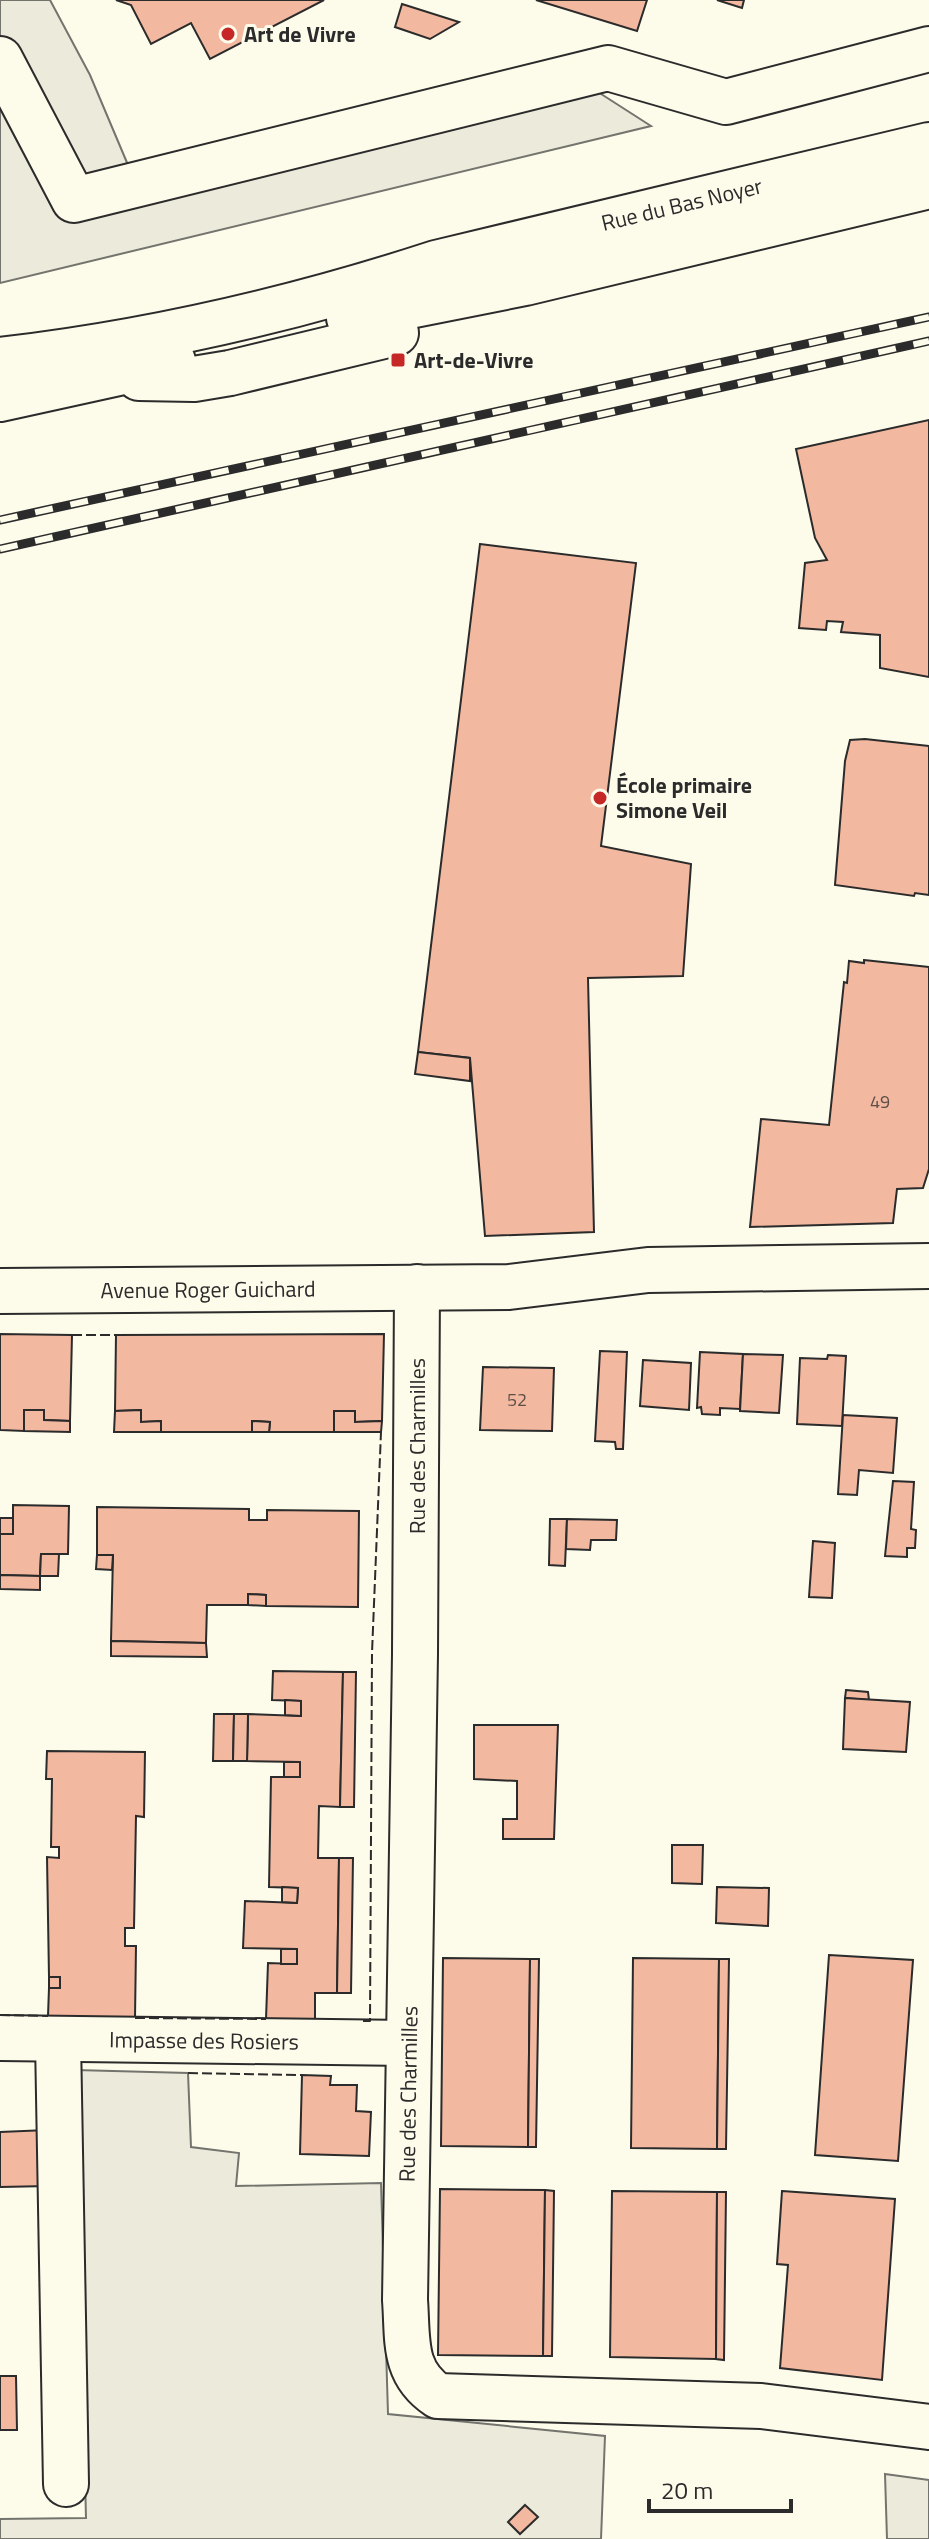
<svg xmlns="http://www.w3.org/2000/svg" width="929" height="2539" viewBox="0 0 929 2539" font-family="'Titillium Web',sans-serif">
	<rect width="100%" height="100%" fill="#fdfbea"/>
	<g fill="#ecebdb" stroke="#74746e" stroke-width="2">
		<polygon points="75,2070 188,2073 191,2147 239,2153 236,2186 381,2183 388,2414 605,2436 601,2539 0,2539 0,2519 86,2518"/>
		<polygon points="885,2474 929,2480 929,2539 887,2539"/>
	</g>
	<polygon fill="#eceadb" stroke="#74746e" stroke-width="2" points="0,0 50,0 90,75 128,165 559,67 651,126 0,283"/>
	<g fill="#f2b8a0" stroke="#2b2b2b" stroke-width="2">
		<polygon points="116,0 324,0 210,59 191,23 151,44 131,5"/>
		<polygon points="536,0 647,0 637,31"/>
		<polygon points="717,0 744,0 742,8"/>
		<polygon points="402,4 459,22 430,39 395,27"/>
		<polygon points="929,420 929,677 880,668 880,635 841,632 843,622 827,621 826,630 799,628 805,563 827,560 815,538 796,449"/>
		<polygon points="480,544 636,563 601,846 691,864 683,976 588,978 594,1232 485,1236 470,1058 418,1052"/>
		<polygon points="865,739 929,746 929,895 915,893 914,896 835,885 845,761 850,740"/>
		<polygon points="864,960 929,967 929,1169 923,1188 897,1189 893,1223 750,1227 761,1119 829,1125 844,982 847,983 849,961 864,963"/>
		<polygon points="418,1052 470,1058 470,1081 415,1074"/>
		<polygon points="0,1334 72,1335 70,1421 44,1420 44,1410 24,1410 24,1431 0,1430"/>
		<polygon points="384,1334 382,1421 355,1422 355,1411 334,1411 334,1432 269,1432 270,1422 252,1421 252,1432 161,1432 161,1421 141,1422 141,1410 115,1411 116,1335"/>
		<polygon points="600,1351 627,1352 623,1449 616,1449 615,1442 595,1441"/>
		<polygon points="700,1352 743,1354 740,1409 720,1408 720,1415 702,1414 701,1407 697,1408"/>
		<polygon points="743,1354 783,1355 779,1413 740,1411"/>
		<polygon points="828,1355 846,1356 842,1426 797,1424 800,1358 827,1359"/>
		<polygon points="643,1360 691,1363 689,1410 640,1406"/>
		<polygon points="483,1367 554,1368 552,1431 480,1430"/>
		<polygon points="24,1410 44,1410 44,1420 70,1421 70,1432 24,1431"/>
		<polygon points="141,1410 141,1422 161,1421 161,1432 114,1432 115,1411"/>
		<polygon points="334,1411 355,1411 355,1422 382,1421 381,1432 334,1432"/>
		<polygon points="843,1415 897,1418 893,1473 859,1470 857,1495 838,1494"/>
		<polygon points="252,1421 270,1422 269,1432 252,1432"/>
		<polygon points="893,1481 914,1482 911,1529 916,1530 915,1548 907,1548 907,1557 885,1556"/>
		<polygon points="13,1505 69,1506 68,1554 41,1554 40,1576 0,1575 0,1534 13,1534"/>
		<polygon points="97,1507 249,1509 249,1520 267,1520 267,1510 359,1511 358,1607 266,1606 266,1595 248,1594 248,1605 207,1605 206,1643 111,1641 113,1555 97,1555"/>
		<rect x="0" y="1518" width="13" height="16"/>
		<polygon points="550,1519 567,1519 565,1566 549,1565"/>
		<polygon points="567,1519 617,1520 616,1540 591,1540 590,1550 566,1549"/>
		<polygon points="813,1541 835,1543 832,1598 809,1597"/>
		<polygon points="41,1554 59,1554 58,1576 40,1576"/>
		<polygon points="97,1555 113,1555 112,1570 96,1569"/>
		<polygon points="0,1575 40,1576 40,1590 0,1589"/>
		<polygon points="248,1594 266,1595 266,1606 248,1605"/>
		<polygon points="111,1641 206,1643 207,1657 111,1656"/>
		<polygon points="273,1671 343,1672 340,1807 319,1806 318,1858 339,1858 337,1993 315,1993 315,2021 266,2019 268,1963 297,1964 297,1949 243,1948 245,1901 297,1903 298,1888 269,1887 271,1777 300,1777 300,1762 247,1761 248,1714 301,1716 301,1701 272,1700"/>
		<polygon points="343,1672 356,1672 354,1807 340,1807"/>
		<polygon points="846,1690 868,1692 869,1700 845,1698"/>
		<polygon points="845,1698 910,1702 906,1752 843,1749"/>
		<polygon points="285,1700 301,1701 301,1716 285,1715"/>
		<polygon points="214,1714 234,1714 233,1761 213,1761"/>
		<polygon points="234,1714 248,1714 247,1761 233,1761"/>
		<polygon points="474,1725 558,1725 554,1839 503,1839 503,1819 517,1819 517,1781 474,1779"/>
		<polygon points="47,1751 145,1752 144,1817 136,1816 134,1928 125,1928 125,1946 136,1946 135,2018 48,2016 49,1988 60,1988 60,1977 49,1977 47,1857 59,1858 59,1847 51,1847 52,1779 46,1779"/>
		<rect x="284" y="1762" width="16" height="15"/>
		<polygon points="672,1845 703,1845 702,1884 672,1883"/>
		<polygon points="339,1858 353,1858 351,1993 337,1993"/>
		<polygon points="282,1887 298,1888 297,1903 282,1902"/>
		<polygon points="717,1887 769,1888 768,1926 716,1923"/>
		<rect x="281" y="1949" width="16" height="15"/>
		<polygon points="829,1955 913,1960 898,2161 815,2155"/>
		<polygon points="443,1958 530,1959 528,2147 441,2146"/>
		<polygon points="633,1958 719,1959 717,2149 631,2148"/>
		<polygon points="530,1959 539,1959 536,2147 528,2147"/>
		<polygon points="719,1959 729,1959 726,2149 717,2149"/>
		<rect x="49" y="1977" width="11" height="11"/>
		<polygon points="302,2075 331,2076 330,2085 357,2085 356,2111 371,2112 369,2156 300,2154"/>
		<polygon points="47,2130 48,2186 0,2187 0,2132"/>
		<polygon points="440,2189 545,2190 543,2356 438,2355"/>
		<polygon points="545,2190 554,2191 552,2356 543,2356"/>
		<polygon points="612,2191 717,2192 716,2359 610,2357"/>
		<polygon points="782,2191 895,2199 882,2380 780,2368 788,2265 777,2264"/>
		<polygon points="717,2192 726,2192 724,2360 716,2359"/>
		<polygon points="0,2376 16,2376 17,2430 0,2430"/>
		<polygon points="525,2505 538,2517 520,2534 508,2522"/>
	</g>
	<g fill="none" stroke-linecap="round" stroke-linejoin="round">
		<g stroke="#2b2b2b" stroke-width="48">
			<g id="minor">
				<polyline points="0,59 74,200 608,68 726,102 929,49"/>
				<polyline points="349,318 525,283 929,186"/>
				<path id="s1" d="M0,360C148,343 295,309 436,263L929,145"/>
				<polyline points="139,378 194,379 230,373 396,333"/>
				<polyline points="0,399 173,361"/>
				<path d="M417,1287L415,1654L405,2300C408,2339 402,2372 438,2396L761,2406L929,2427"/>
				<path id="s2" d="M0,2038L408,2043"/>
				<polyline points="58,2040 66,2484"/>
			</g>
		</g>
		<g stroke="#2b2b2b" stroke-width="48">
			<g id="major">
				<path id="s3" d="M0,1291L509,1287L648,1270L929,1266"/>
			</g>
		</g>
		<use href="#minor" stroke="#fdfbea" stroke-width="44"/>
		<use href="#major" stroke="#fdfbea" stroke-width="44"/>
		<g stroke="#2b2b2b" stroke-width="9">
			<g id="rail">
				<polyline points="0,520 929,317"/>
				<polyline points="0,549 929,341"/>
			</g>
		</g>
		<use href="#rail" stroke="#fdfbea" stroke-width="6" stroke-dasharray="18" stroke-linecap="butt"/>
		<g stroke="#2b2b2b" stroke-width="2" stroke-dasharray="10 4" stroke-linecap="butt">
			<polyline points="72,1335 116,1335"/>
			<polyline points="0,2015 48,2016"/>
			<polyline points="135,2018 266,2019"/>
			<polyline points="363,2021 370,2021 372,1653 381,1432"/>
			<polyline points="188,2073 302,2075"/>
		</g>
	</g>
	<g fill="#c62828" stroke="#fdfbea" stroke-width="3">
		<circle cx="228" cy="34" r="8"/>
		<rect x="390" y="352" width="16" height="16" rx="4"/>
		<circle cx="600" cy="798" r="8"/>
	</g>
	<g text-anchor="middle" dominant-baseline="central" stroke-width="6" stroke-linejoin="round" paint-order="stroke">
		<g font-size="18" fill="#5d4e48">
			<text x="880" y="1101">49</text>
			<text x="517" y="1399">52</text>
		</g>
		<g font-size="22" font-weight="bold" fill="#2b2b2b" stroke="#fdfbea" text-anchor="start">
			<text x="244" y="34">Art de Vivre</text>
			<text x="414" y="360">Art-de-Vivre</text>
			<text x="616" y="785">École primaire<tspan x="616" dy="25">Simone Veil</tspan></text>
		</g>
		<g font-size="22" fill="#2b2b2b" stroke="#fdfbea">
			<text stroke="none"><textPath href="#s1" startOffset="700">Rue du Bas Noyer</textPath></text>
			<text stroke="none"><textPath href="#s3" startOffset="208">Avenue Roger Guichard</textPath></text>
			<text transform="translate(417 1446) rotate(-90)">Rue des Charmilles</text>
			<text stroke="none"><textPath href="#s2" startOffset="204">Impasse des Rosiers</textPath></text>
			<text transform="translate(408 2094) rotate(-89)">Rue des Charmilles</text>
		</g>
	</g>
	<path d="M649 2499v12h142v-12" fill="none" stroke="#2b2b2b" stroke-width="4"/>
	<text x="661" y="2499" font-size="24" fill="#2b2b2b" stroke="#fdfbea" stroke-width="6" paint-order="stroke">20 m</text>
</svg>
